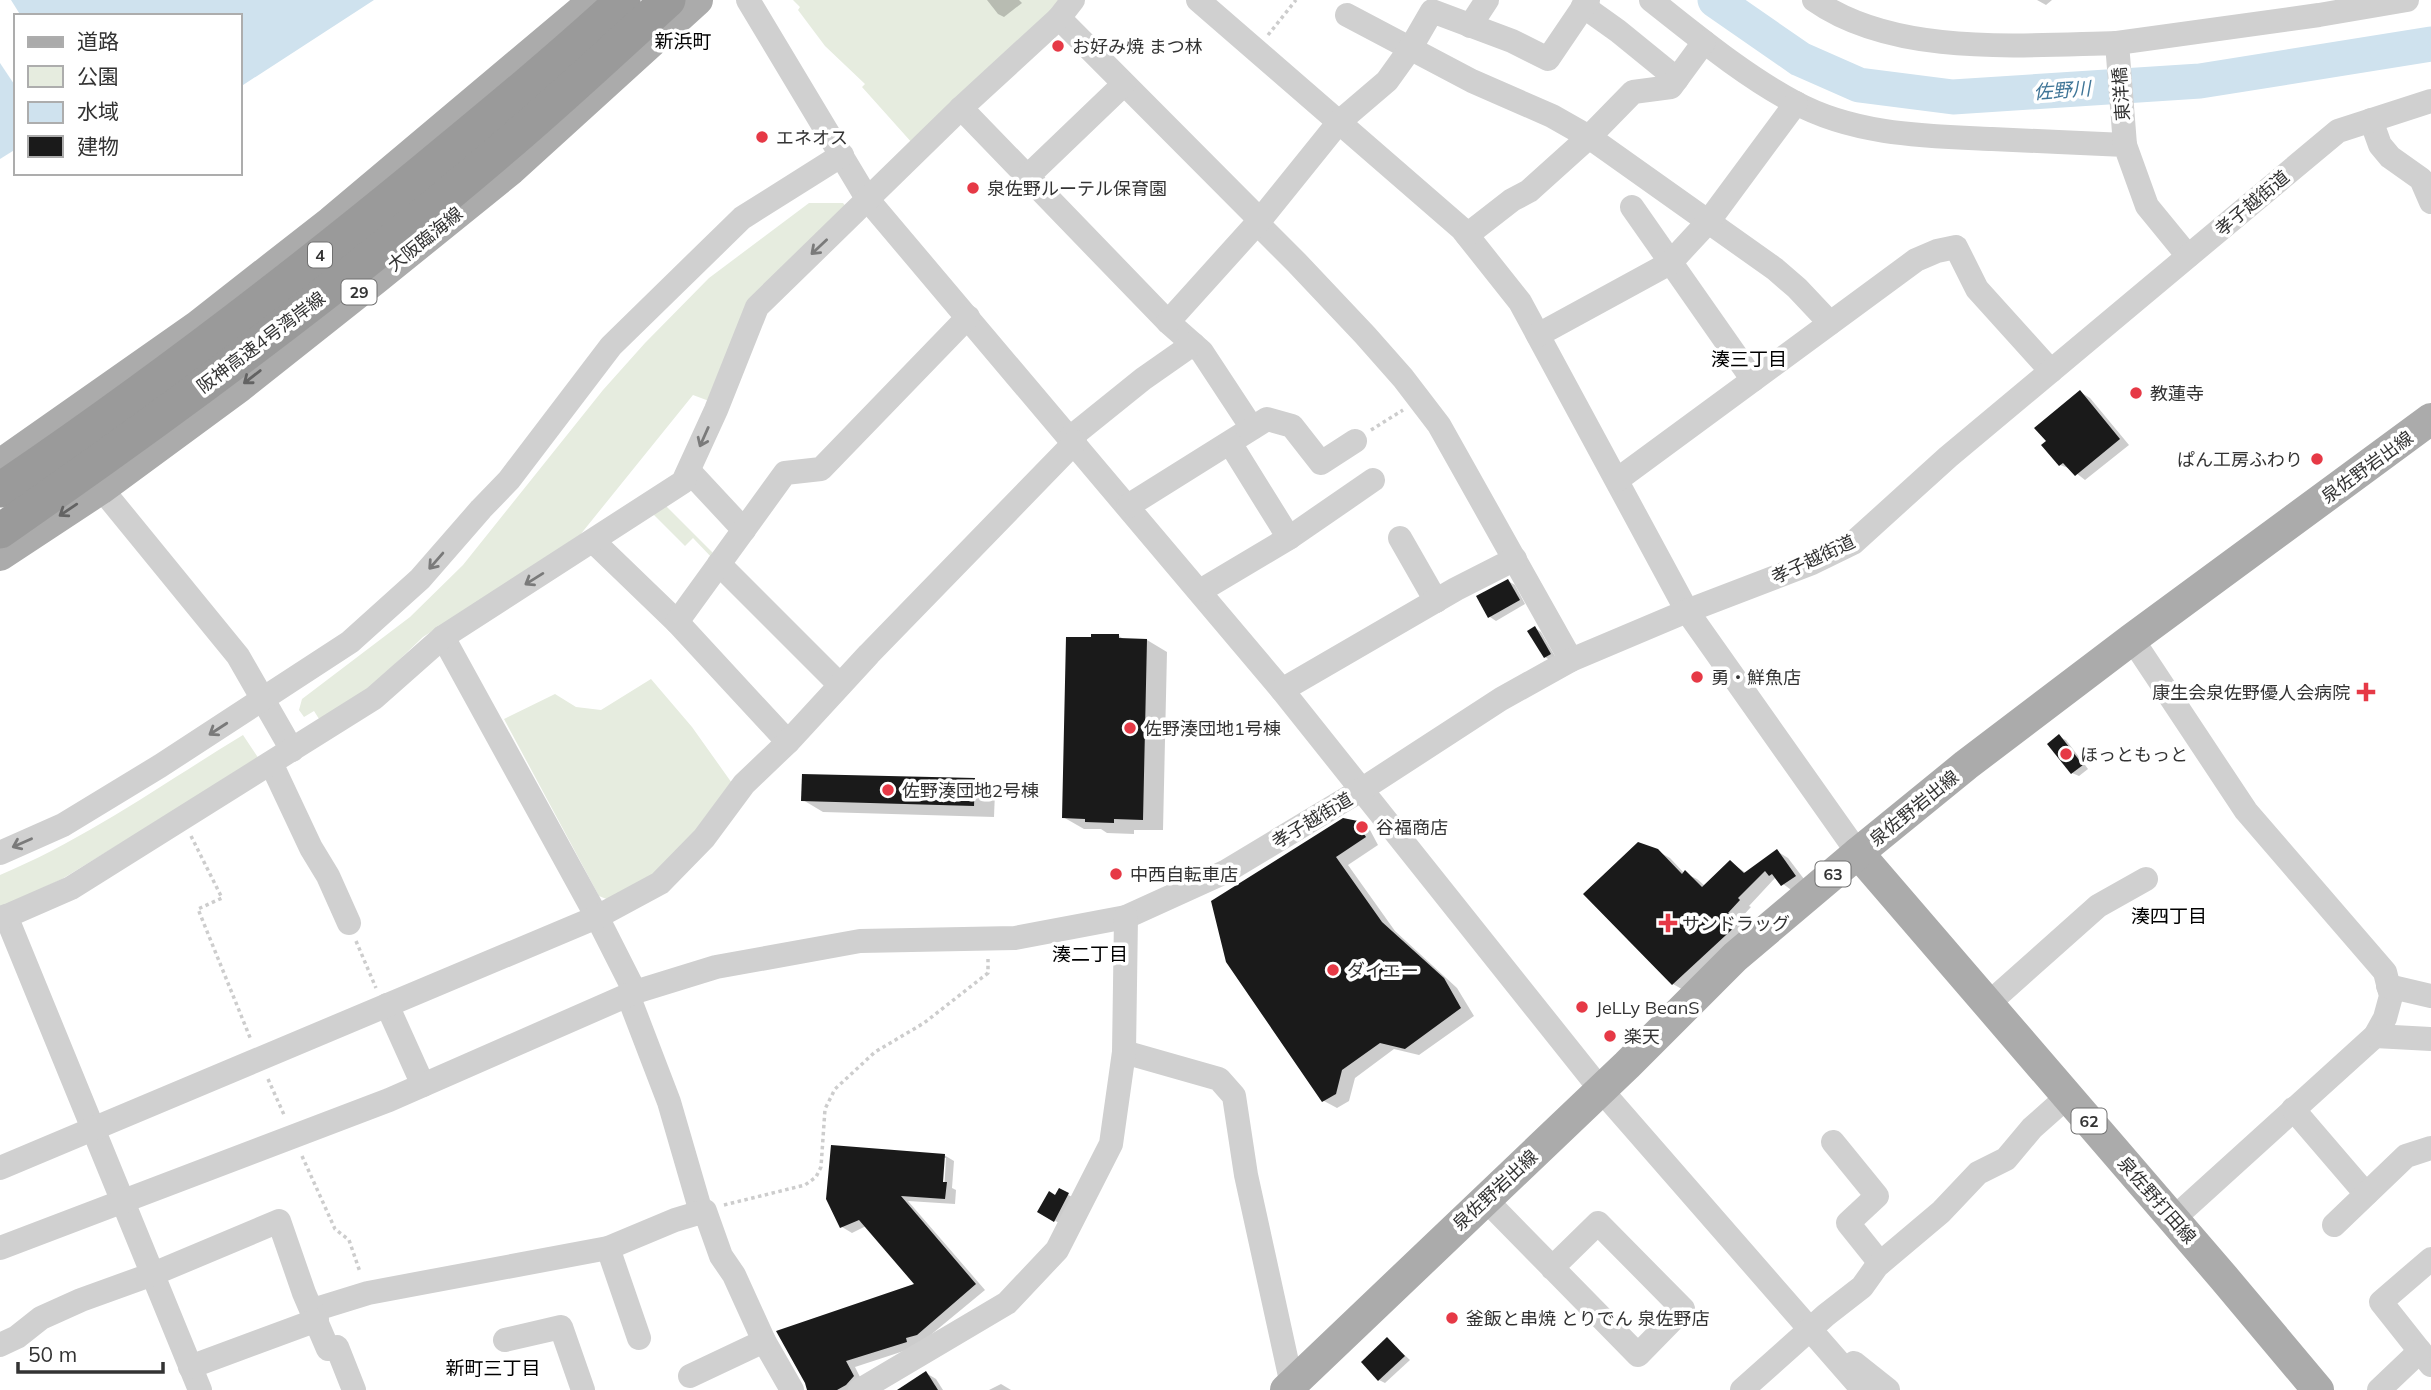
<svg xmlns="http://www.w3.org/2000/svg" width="2431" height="1390" viewBox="0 0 2431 1390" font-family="Mulish,'Noto Sans JP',sans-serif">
	<rect width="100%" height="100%" fill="#fff"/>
	<g fill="#e6ecdf">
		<polygon points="793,0 1065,0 913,144 862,87 865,84 825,46 798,10 800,7"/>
		<polygon points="809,203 843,203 848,209 754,302 709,401 693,395 580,535 423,637 373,685 321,722 314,711 304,717 299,710 302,699 410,617 463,565 603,390 645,343 709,278"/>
		<polygon points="664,504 717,557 715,561 693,538 685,546 652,513"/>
		<polygon points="651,679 692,727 734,786 661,871 609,900 599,896 504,719 555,694 576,707 601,710"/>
		<path d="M243,735L259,759L62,879L0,908V875C86,839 164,783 243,735Z"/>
	</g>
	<g fill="#cfe2ee">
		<polygon points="11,0 374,0 240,87 240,16 21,16"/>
		<polygon points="0,63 16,87 16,149 0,159"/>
	</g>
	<g fill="#0003" fill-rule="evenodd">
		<polygon points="987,0 1019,0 1022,3 1004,17 998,14"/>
		<polygon points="2037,0 2052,0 2046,5"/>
		<polygon points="2080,392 2090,398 2129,445 2085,480 2071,469 2060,465"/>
		<polygon points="1508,581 1515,585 1525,604 1496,621 1490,617"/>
		<polygon points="1535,628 1541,632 1556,658 1551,661 1545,657"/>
		<polygon points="1119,636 1125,640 1147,640 1167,652 1163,830 1134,830 1134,834 1107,833 1101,829 1084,829 1063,817"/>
		<polygon points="2059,737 2066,740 2088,769 2079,776 2072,773"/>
		<polygon points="975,780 995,792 994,817 823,812 803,800"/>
		<polygon points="1357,822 1370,830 1378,845 1348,865 1395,931 1457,988 1474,1016 1419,1055 1394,1049 1355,1078 1349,1101 1337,1108 1324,1101 1228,961"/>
		<polygon points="1657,851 1670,858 1684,873 1697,879 1705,886 1730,862 1746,873 1777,851 1788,858 1807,883 1794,892 1775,878 1749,906 1751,907 1739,920 1749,931 1685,991 1673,984"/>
		<path d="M944,1155L954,1161L952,1188L956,1190L955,1204L908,1201L985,1290L916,1347L855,1367L863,1383L858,1390H807V1383L917,1285L866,1226L852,1233L842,1227ZM943,1158H946L944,1191H940Z"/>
		<polygon points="1059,1190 1074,1198 1061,1224 1039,1212 1056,1197"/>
		<polygon points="1388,1340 1410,1360 1385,1383 1379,1380"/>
		<polygon points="926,1373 936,1379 943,1390 898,1390"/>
		<polygon points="1001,1384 1011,1390 989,1390"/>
	</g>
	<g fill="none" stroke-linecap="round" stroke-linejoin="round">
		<polyline stroke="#cfe2ee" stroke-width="35" points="1715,0 1800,59 1859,85 1953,97 2200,81 2431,44"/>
	</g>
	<g fill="#1a1a1a">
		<polygon points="2080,390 2120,439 2075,476 2063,463 2059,466 2041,445 2046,441 2034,428"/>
		<polygon points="1508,579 1520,600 1488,618 1476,596"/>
		<polygon points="1535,626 1551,654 1544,658 1527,631"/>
		<polygon points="1091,634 1119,634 1119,638 1147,639 1143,820 1114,819 1114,823 1085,822 1085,819 1062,818 1066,637 1091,637"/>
		<polygon points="2059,734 2083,765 2071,774 2047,744"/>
		<polygon points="802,774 975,778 974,806 801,801"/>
		<polygon points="1343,818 1358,821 1358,825 1366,837 1336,857 1382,922 1444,978 1461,1008 1405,1049 1380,1043 1342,1070 1336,1094 1322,1102 1226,962 1211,901"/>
		<polygon points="1638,842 1658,849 1682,874 1685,870 1702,887 1730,860 1744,873 1777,849 1796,876 1781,886 1772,874 1769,876 1765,871 1738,898 1740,900 1728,913 1739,923 1672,985 1583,894"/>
		<polygon points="831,1145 945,1154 943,1182 947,1182 945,1199 901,1196 976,1284 917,1335 906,1338 907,1342 846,1361 854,1376 846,1385 837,1390 807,1390 805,1383 776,1331 914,1284 859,1220 840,1228 826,1199"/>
		<polygon points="1059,1188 1069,1193 1054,1222 1037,1212 1049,1191 1055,1195"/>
		<polygon points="1387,1337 1405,1356 1378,1381 1361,1362"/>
		<polygon points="926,1371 938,1390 897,1390"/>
	</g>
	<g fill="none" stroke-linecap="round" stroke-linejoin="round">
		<g stroke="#cdcdcd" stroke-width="3.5" stroke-dasharray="3.5 3.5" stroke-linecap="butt">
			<polyline points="1268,35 1296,0"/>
			<polyline points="1371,430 1403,410"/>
			<polyline points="191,836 222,898 198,909 251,1040"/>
			<polyline points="356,941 376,988"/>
			<polyline points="268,1079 285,1117"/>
			<polyline points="302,1156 335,1229 349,1240 360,1272"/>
			<polyline points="724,1205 805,1185 816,1177 821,1167 825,1109 835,1089 875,1052 924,1023 988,973 988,959"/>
		</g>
		<g stroke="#d0d0d0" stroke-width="24">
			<polyline points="748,0 868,200 1282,690 1601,1090 1863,1390"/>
			<polyline points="1198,0 1462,229 1520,302 1687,611 1858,853"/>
			<path d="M1651,0C1697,36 1742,74 1794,102C1854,135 1925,136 1992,139C2036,141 2081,143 2125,145L2147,206L2188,256"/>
			<path d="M1814,0C1895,57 2022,45 2117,43L2125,145"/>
			<polyline points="1583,6 1618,31 1677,79"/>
			<polyline points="1347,15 1472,81 1552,116 1589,137 1775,269 1797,288 1830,323"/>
			<polyline points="1059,18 1260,220"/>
			<polyline points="1470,26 1487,0"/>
			<polyline points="2117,43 2319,15 2407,0"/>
			<polyline points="961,108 1168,322 1202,352 1252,428"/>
			<polyline points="2371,120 2380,145 2390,157 2421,179 2431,202"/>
			<polyline points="1028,176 1124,84"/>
			<polyline points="1632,207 1753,380"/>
			<polyline points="1257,223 1297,263 1365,335 1403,378 1439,425 1571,660"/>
			<polyline points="1467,235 1512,200 1529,191 1589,137 1633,92 1671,87 1704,42"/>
			<polyline points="1168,322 1260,220 1339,122 1387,81 1410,49 1432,11 1512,41 1548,59 1588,0"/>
			<polyline points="1538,335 1670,263 1708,222 1796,103"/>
			<polyline points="1071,437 1143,379 1193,344"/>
			<polyline points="689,471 744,530"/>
			<polyline points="91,476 238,656 292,750"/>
			<polyline points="1617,480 1916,260 1937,251 1956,247 1977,289 2051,371"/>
			<polyline points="1128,506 1267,419 1292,426 1321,463 1355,441"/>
			<polyline points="1289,538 1373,480"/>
			<polyline points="1400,538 1436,601"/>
			<polyline points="593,541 677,622 788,742"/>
			<polyline points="719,564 840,685"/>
			<polyline points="1200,591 1289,538 1230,443"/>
			<polyline points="677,622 785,473 821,469 968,317"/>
			<polyline points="443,637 597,917 635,992"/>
			<polyline points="2132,639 2246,811 2385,972 2391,996 2385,1018 2375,1036 2173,1219"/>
			<polyline points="1282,690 1456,589 1515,559"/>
			<polyline points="271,763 311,848 328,876 349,923"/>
			<polyline points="0,853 63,825 160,766 350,642 420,579 481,509 509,480 611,346 742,218 842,155"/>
			<polyline points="6,916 200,1390"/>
			<polyline points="0,919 71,888 374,698 443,637 683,482 716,410 757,307 961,108 1059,18 1073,0"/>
			<polyline points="2388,986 2431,996"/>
			<polyline points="628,995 669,1102 701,1212"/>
			<polyline points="1988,1004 2098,906 2146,879"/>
			<polyline points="387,1005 423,1085"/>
			<polyline points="2375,1036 2431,1039"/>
			<polyline points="1124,1052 1219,1079 1234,1096 1246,1175 1292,1385"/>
			<polyline points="2293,1109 2366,1194"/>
			<polyline points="1833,1142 1877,1196 1848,1223 1880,1263"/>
			<polyline points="0,1168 597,917 660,883 704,838 744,784 788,742 869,654 1075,442"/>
			<polyline points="1485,1199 1638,1355 1683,1309 1598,1223 1552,1268"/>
			<polyline points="2334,1225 2406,1156 2431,1148"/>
			<polyline points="0,1248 389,1100 635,992 716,967 860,941 1015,938 1126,917 1225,872 1361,790 1501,699 1571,660 1687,611 1812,563 1853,543 1948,457 2338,131 2431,101"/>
			<polyline points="608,1248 639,1338"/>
			<polyline points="2431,1259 2381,1302 2431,1365"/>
			<polyline points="313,1310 368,1293 608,1248 675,1220 705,1211 721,1256 734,1275 764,1341 792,1390"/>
			<polyline points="505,1340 561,1327 583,1390"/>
			<polyline points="0,1345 17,1337 41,1318 81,1300 153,1274 279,1221 304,1293 328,1349 337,1347 354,1390"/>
			<polyline points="1854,1363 1888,1390"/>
			<polyline points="190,1367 317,1320"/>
			<polyline points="690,1376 764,1341"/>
			<polyline points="860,1390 1007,1303 1057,1250 1111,1144 1124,1052 1126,917"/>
			<polyline points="1742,1390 1826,1315 1862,1287 1877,1266 1941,1212 1978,1173 2006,1159 2032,1128 2068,1096"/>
			<polyline points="2379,1390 2420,1351"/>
		</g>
		<g stroke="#ababab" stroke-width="32">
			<polyline points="0,465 198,326 331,222 595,0"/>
			<polyline points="0,555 100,489 240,386 375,279 511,169 697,0"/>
			<polyline points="1858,853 2224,1278 2318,1390"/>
			<polyline points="1286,1390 1627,1065 1735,957 1858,853 1966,765 2132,639 2431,419"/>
		</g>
		<g stroke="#9a9a9a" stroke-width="35">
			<path d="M0,490C146,391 286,284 422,172C490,116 558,60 623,0"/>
			<path d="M0,531C173,411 342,286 502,149C559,101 613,50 668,0"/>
		</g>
	</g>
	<defs><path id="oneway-shaft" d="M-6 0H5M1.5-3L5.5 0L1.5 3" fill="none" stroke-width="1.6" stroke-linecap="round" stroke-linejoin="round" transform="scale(1.75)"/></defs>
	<g stroke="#7a7a7a">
		<use href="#oneway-shaft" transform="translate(819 247) rotate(137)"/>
		<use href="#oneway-shaft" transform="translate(704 437) rotate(114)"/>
		<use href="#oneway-shaft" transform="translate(436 561) rotate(131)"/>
		<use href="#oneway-shaft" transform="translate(534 579) rotate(148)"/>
		<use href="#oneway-shaft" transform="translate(218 729) rotate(147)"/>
		<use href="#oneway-shaft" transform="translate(22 843) rotate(156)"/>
	</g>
	<g stroke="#636363">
		<use href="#oneway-shaft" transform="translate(252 377) rotate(142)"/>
		<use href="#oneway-shaft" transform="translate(68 510) rotate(146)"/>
	</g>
	<g fill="#e63946" stroke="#fff" stroke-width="2.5">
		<circle cx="1058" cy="46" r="7"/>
		<circle cx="762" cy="137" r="7"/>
		<circle cx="973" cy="188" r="7"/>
		<circle cx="2136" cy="393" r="7"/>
		<circle cx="2317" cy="459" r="7"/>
		<circle cx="1697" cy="677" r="7"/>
		<path d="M2362.5 681.5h7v7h7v7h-7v7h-7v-7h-7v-7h7z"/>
		<circle cx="1130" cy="728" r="7"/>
		<circle cx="2066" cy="754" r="7"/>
		<circle cx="888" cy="790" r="7"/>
		<circle cx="1362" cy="827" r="7"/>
		<circle cx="1116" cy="874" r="7"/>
		<path d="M1664.5 912.5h7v7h7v7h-7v7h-7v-7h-7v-7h7z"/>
		<circle cx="1333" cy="970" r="7"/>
		<circle cx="1582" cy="1007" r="7"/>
		<circle cx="1610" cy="1036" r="7"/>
		<circle cx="1452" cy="1318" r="7"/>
	</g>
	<g text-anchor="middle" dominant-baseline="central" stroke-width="7" stroke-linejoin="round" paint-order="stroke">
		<g fill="#fff" stroke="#707070" stroke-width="2">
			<rect x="308" y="242.5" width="24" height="25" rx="5"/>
			<rect x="341.5" y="279.5" width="35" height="25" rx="5"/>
			<rect x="1815.5" y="861.5" width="35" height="25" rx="5"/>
			<rect x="2071.5" y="1108.5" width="35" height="25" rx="5"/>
		</g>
		<g font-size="16" font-weight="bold" fill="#333">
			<text x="320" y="255">4</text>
			<text x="359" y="292">29</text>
			<text x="1833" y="874">63</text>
			<text x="2089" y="1121">62</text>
		</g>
		<g font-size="18" fill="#333" stroke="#fff" text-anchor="start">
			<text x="1072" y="46">お好み焼 まつ林</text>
			<text x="776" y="137">エネオス</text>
			<text x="987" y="188">泉佐野ルーテル保育園</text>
			<text x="2150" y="393">教蓮寺</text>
			<text x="2303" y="459" text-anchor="end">ぱん工房ふわり</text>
			<text x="1711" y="677">勇・鮮魚店</text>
			<text x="2350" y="692" text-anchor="end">康生会泉佐野優人会病院</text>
			<text x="1144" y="728">佐野湊団地1号棟</text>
			<text x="2080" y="754">ほっともっと</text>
			<text x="902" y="790">佐野湊団地2号棟</text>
			<text x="1376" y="827">谷福商店</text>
			<text x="1130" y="874">中西自転車店</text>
			<text x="1682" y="923">サンドラッグ</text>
			<text x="1347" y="970">ダイエー</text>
			<text x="1596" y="1007">JeLLy BeanS</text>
			<text x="1624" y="1036">楽天</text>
			<text x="1466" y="1318">釜飯と串焼 とりでん 泉佐野店</text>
		</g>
		<g font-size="18" fill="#333" stroke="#fff">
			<text transform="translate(2121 94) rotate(-94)">東洋橋</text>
			<text transform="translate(2252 203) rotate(-40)">孝子越街道</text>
			<text transform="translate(425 239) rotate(-39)">大阪臨海線</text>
			<text transform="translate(261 342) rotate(-37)">阪神高速4号湾岸線</text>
			<text transform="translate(2367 467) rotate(-36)">泉佐野岩出線</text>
			<text transform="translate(1813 559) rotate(-25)">孝子越街道</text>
			<text transform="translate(1914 808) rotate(-39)">泉佐野岩出線</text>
			<text transform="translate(1312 820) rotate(-31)">孝子越街道</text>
			<text transform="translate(1495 1190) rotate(-43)">泉佐野岩出線</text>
			<text transform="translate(2157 1200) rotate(49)">泉佐野打田線</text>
		</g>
		<g font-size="19" fill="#000" stroke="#fff">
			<text x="683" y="41">新浜町</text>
			<text x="1749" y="359">湊三丁目</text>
			<text x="2169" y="916">湊四丁目</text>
			<text x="1090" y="954">湊二丁目</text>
			<text x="493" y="1368">新町三丁目</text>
		</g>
		<g font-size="19" font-style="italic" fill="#3f7597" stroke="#fff">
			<text transform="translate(2062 90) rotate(-4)">佐野川</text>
		</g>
	</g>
	<rect x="14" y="14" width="228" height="161" fill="#ffffff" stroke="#adadad" stroke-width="2"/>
	<rect x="28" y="37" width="35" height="10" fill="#ababab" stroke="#adadad" stroke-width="2"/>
	<text x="77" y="49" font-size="21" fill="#333333">道路</text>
	<rect x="28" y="66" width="35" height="21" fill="#e6ecdf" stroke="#adadad" stroke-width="2"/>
	<text x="77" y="84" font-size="21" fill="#333333">公園</text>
	<rect x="28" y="102" width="35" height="21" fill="#cfe2ee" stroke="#adadad" stroke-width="2"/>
	<text x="77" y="119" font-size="21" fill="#333333">水域</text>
	<rect x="28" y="136" width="35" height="21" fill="#1a1a1a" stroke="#adadad" stroke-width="2"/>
	<text x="77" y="154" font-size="21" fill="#333333">建物</text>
	<path d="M18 1362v10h145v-10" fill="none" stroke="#333333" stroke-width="3.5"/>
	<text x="28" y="1362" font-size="21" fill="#333333" stroke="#ffffff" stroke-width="5" paint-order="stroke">50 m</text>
</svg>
